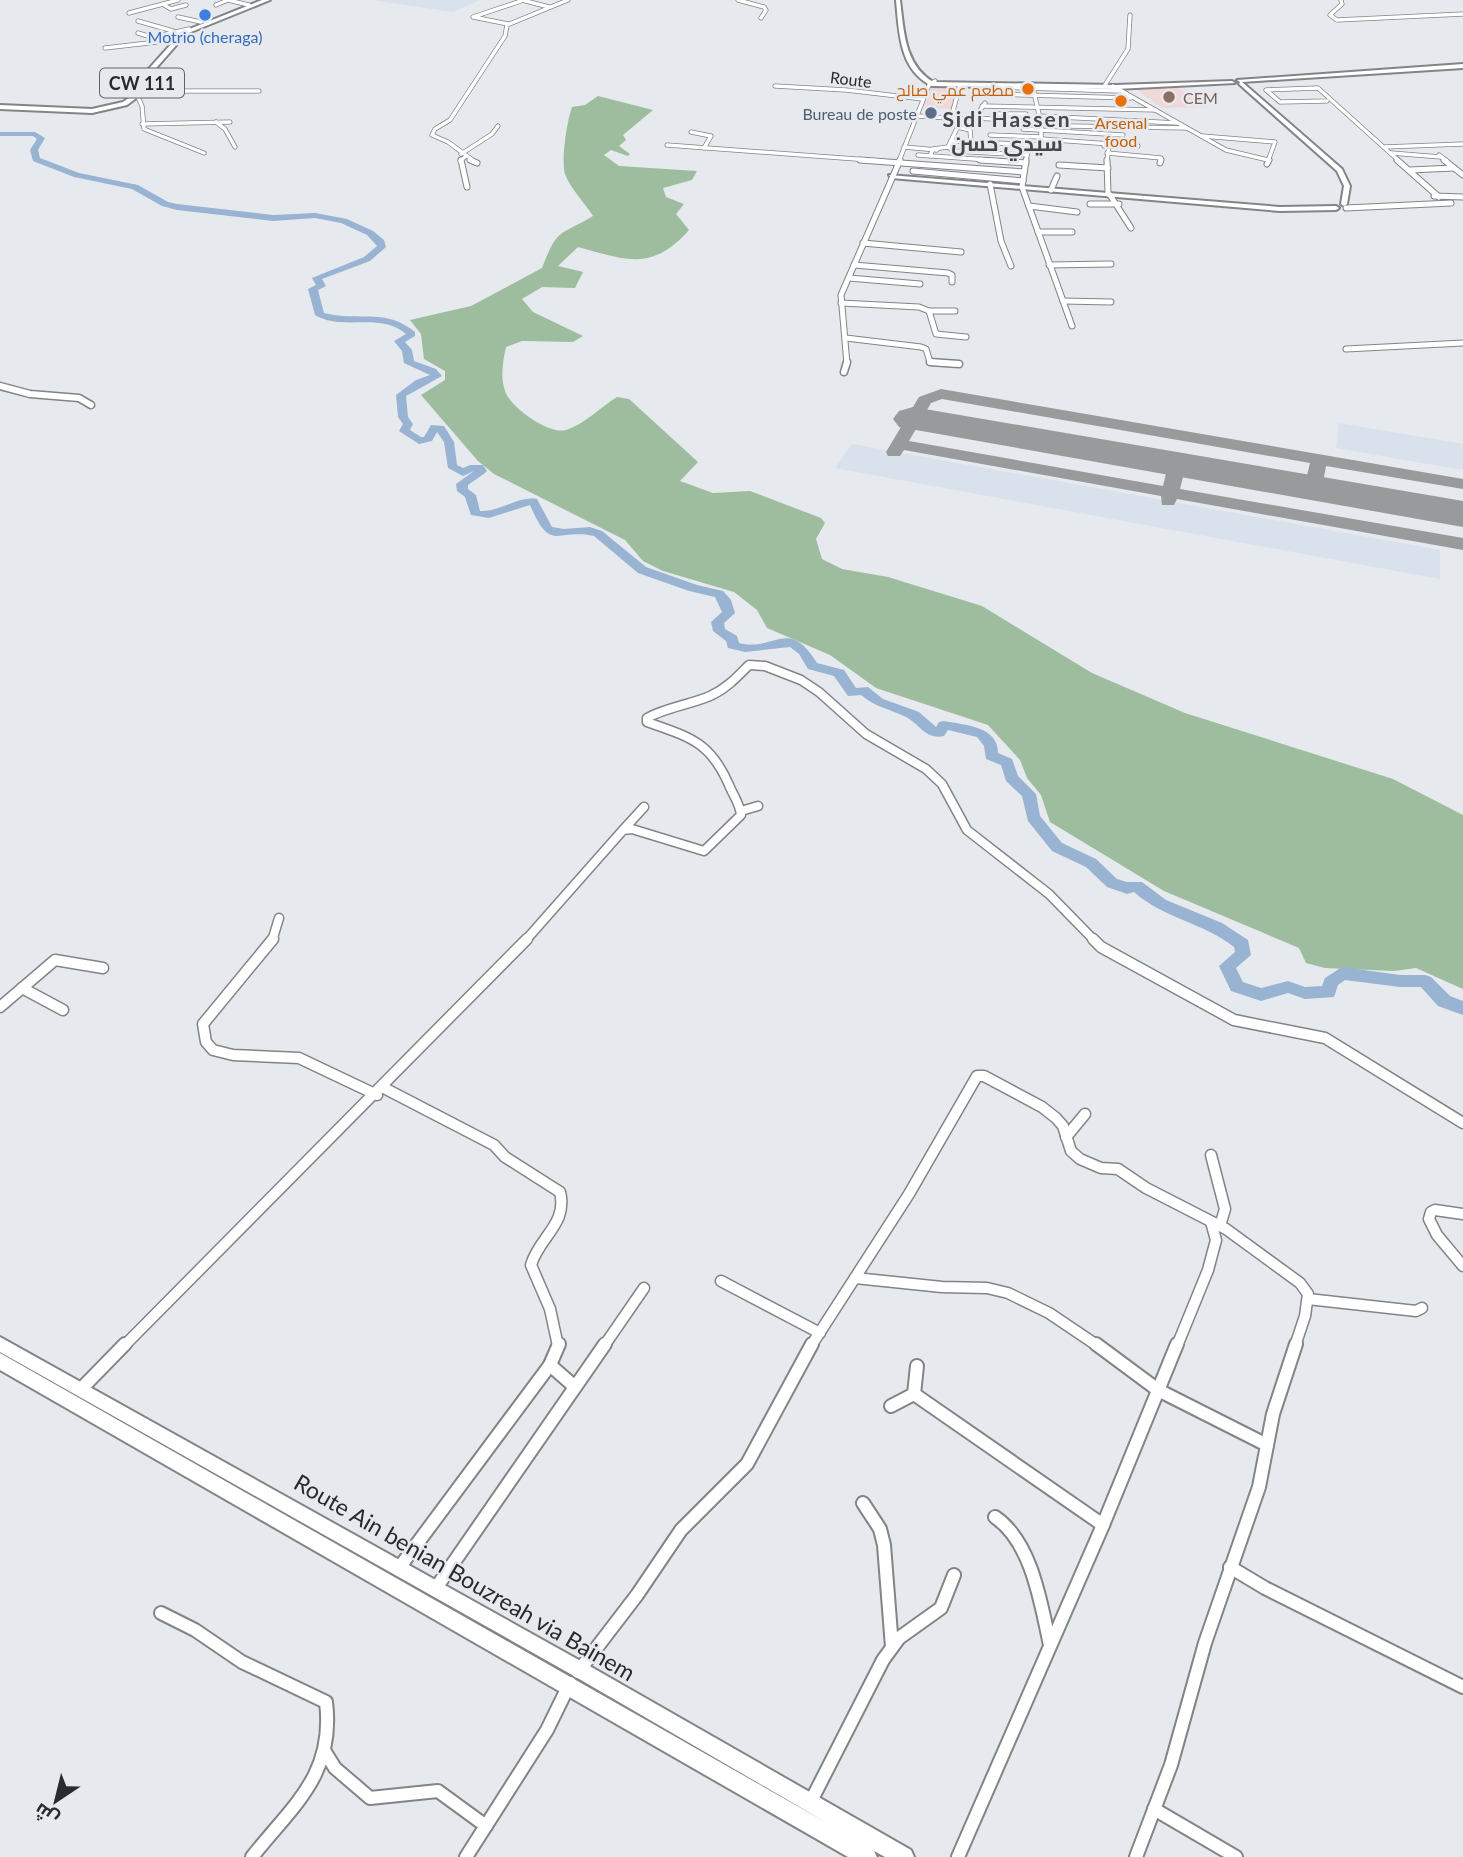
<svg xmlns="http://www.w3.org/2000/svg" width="1463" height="1857" viewBox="0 0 1463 1857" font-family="Lato,Cairo,sans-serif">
	<rect width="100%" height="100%" fill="#e6e9ed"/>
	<g fill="#d9e1ec">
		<polygon points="372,0 480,0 453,12"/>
		<polygon points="1339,423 1463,444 1463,470 1336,448"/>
		<polygon points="852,444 1440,550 1440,579 835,468"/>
	</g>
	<g fill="#f2d7d8">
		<polygon points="933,85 960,86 952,109 924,107"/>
		<polygon points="1175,86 1207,107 1162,108 1138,90"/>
	</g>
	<path fill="#9ebd9f" d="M598,96L653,110L623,135L626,140L619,146L630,154L628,156L611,150L604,155L619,166L697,171L692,180L663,188L666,197L684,204L676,214L689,230C652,272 626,260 578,247L558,266L583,272L575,288L542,287L522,299L533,312L583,336L573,342L522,341L506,347C503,361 500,377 505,391C510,407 549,435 566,430C583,425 601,407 617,397L629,399L698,462L680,481L713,493L750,491L821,518L825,523L816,539L822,559L842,569L888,577L982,606L1092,673L1185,713L1393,779L1463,815V989L1416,968L1394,971L1325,968L1306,963L1299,948L1164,891L1050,822L1041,795L1027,778L1020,760L988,725L876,688L830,655L767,628L757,610L734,592L663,571L643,561L625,540L494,474L478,461L421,395L445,380V371L424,359L421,334L410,320L471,306L542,268C558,227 558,237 593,216C585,203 570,188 565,174C561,160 567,121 572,107L585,105Z"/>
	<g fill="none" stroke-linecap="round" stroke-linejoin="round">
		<path fill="#99b3d3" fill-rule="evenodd" d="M0,132H35L45,138L38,150L40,158L79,173L138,185L168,202L177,204L273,215L315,213L347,219L373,231L384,240L386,247L370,261L322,279L326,286L318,290L324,313C359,322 385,307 415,332V336L405,342L412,350L414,361L436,369L442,376L406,396L408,417L413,424L410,430L421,437H424L431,425L444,426L454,442L457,465L463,468L470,465H483L487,471L485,473L468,485V489L476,495L480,511C500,512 517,496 537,499L552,527L564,529L590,527L602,531L646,567L697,585L723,591L731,600L735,613L724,623L725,629L737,636L739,643C775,652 788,616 817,663L844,670L856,688L868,687L883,699L919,712L936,727L939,722L944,721C965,725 998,726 998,753L1012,759L1018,776L1036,794L1040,816L1062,843L1096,859L1117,879L1127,882H1142L1166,900L1222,923L1248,940L1251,955L1236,968L1243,982L1261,988L1288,981L1305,987L1322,986L1325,978L1342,967L1400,975H1425L1431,977L1450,996L1463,1001V1015L1438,1006L1421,987H1400L1345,980L1338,985L1334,997L1305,999L1288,993L1261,1001L1231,991L1219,966L1235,952L1234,947C1204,923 1163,918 1134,892L1127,894L1107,887L1086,867L1052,851L1028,821L1022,796L1006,781L1001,765L986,759L984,746L977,737L948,730L944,736C925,740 920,724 906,717C890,709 875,707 861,695L848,696L834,676L808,669L799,654L790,647L745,652L728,648L726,641L713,631L711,622L722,612L715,597L689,591L638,573L594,536C556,528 551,554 530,505L489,518L471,515L465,497L457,491L456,484L474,471L463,476L448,468L444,442L437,432L432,441L419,444L399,431L403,424L398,417L396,395L416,380L430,375L404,363L402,351L394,341L406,334C379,311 343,332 315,315L308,289L316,285L312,278L364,257L377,246L367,235L341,223L315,218L273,221L177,210L162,206L132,189L74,177L33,161L30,150L37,139L33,136H0Z"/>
		<polygon fill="#989a9c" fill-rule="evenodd" points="941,389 1463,479 1463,489 1326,466 1322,488 1313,493 1304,488 1310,463 942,399 931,403 909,441 1163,486 1168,465 1177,460 1186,465 1180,489 1463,538 1463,550 1177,499 1174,505 1162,505 1161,496 904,450 900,456 888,456 886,452 919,397"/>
		<polygon fill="#989a9c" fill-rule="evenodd" points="913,407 1463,501 1463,527 899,427 893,419 899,411"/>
		<g stroke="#828488" stroke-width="5">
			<g id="minor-far5">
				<polyline points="228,0 249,5"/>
				<polyline points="522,0 549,7"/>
				<polyline points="738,0 764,7 766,10 761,18"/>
				<polyline points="1341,0 1342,4 1330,15 1337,20 1463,14"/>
				<polyline points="164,5 171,9 186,5"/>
				<polyline points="216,5 228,0"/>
				<polyline points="129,13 178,0"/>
				<polyline points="178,17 201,22"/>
				<polyline points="138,21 173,31"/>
				<polyline points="508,24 473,17 521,1"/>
				<polyline points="149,38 189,29"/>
				<polyline points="105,48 157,42 154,38 138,33"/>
				<polyline points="1105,85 1128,49 1130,15"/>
				<polyline points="775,86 846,90 923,99"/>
				<polyline points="996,87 1120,91"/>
				<polyline points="140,91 259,91"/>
				<polyline points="992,94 1131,98"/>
				<polyline points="137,95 142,106 144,129 204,153"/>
				<polyline points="1327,101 1280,102 1266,90 1318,88 1399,161"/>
				<polyline points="982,106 1156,110"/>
				<polyline points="999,114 1026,114"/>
				<polyline points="917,116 964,119"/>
				<polyline points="1039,116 1177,123"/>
				<polyline points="951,118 960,85"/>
				<polyline points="975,118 1064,123"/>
				<polyline points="216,122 225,129 235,147"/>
				<polyline points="142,124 230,122"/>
				<polyline points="1069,126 1187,128 1113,86"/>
				<polyline points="957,127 970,130 971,142"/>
				<polyline points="1187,128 1226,150 1268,160"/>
				<polyline points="1023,129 1123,135"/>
				<polyline points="691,132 711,136 704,148"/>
				<polyline points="990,135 1041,137"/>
				<polyline points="1202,136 1275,142 1268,161"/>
				<polyline points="1041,139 1138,146"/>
				<polyline points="951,141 1041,145 1041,123 1032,84"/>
				<polyline points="667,145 883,161"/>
				<polyline points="1104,146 1109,146 1107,161"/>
				<polyline points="904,147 937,150"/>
				<polyline points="948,147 953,151 1027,155"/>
				<polyline points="1384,147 1463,144"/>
				<polyline points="1107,153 1161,158 1160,161"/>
				<polyline points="1391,153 1441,157"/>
				<polyline points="461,154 492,134 498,126"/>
				<polyline points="918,155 1003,161"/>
				<polyline points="1439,155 1447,161"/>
				<polyline points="930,156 933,149 948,147 961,120 975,118 985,103"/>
				<polyline points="460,161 465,157"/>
				<polyline points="474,161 448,142 432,135 435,129 450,120 505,36 507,25 568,0"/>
				<polyline points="899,161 929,85 935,81"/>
				<polyline points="1026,161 1029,144"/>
			</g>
		</g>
		<g stroke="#828488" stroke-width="7">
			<g id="minor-far4">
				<polyline points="461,160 467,187"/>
				<polyline points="470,160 477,163"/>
				<polyline points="860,160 1024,172"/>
				<polyline points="980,160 1026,163"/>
				<polyline points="1026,160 1022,187 1072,326"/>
				<polyline points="1107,160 1108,194"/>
				<polyline points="1397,160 1439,197"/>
				<polyline points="1444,160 1463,175"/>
				<polyline points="1160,163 1161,160"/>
				<polyline points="1267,164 1269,160"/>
				<polyline points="1059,165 1108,168"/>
				<polyline points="1410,170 1454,168"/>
				<polyline points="913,171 1023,181"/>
				<polyline points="990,184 1001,241 1011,266"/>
				<polyline points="1051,190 1057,176"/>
				<polyline points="1110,195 1131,228"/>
				<polyline points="1434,196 1463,197"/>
				<polyline points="1090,204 1119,204"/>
				<polyline points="1029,206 1077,212"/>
				<polyline points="1346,208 1451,203"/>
				<polyline points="1038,232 1072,232"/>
				<polyline points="863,243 961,252"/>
				<polyline points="854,265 948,273 952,275 952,282"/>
				<polyline points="1049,265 1111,264"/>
				<polyline points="849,278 920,284"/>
				<polyline points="1063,301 1111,302"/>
				<polyline points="841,303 919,307 929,311 936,334 966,337"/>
				<polyline points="929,311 955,311"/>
				<polyline points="846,338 921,347 926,349 930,362 954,364"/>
				<polyline points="1346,349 1463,343"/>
				<polyline points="847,364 841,295 900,160"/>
			</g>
		</g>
		<g stroke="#828488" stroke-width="9">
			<g id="minor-far3">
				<polyline points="930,362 959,364"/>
				<polyline points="844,372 847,362"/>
				<polyline points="0,386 30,394 79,398 91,405"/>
			</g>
		</g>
		<g stroke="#828488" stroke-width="11">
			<g id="minor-far2">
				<polyline points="741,811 758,806"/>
				<polyline points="623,830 644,807"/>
				<polyline points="272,941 279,918"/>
				<path d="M525,941L623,830L632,829L704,851L741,815C740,804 733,795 729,785C710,741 689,737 647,722V718C667,707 689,705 710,696C726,689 737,677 749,665L765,666L801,680L819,692L866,734L926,769L942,784L967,830L1049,894L1095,941"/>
			</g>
		</g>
		<g stroke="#828488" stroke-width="13">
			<g id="minor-far1">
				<polyline points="273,939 203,1024 206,1042 213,1050 233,1055 299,1058 377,1095"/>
				<polyline points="1093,939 1101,947 1234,1020 1325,1038 1463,1123"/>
				<polyline points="22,988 63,1010"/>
				<polyline points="0,1007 55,960 103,968"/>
				<path d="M384,1088L494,1145L505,1157L560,1192C568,1224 539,1237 531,1265L550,1309L558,1346"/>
				<polyline points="1066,1137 1085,1114"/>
				<polyline points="1211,1155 1225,1209 1220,1226"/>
				<polyline points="1463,1214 1435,1210 1431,1212 1429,1219 1437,1235 1463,1266"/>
				<polyline points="855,1278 942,1287 987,1288 1008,1293 1049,1313 1098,1346"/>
				<polyline points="721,1281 820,1333"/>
				<polyline points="1308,1299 1416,1311 1422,1308"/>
				<polyline points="124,1346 527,939"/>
				<polyline points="604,1346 644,1288"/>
				<polyline points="811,1346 909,1194 977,1076 984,1076 1042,1107 1056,1118 1063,1126 1071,1151 1080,1159 1101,1168 1118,1169 1146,1188 1226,1229 1300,1283 1308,1294 1305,1316 1295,1346"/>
				<polyline points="1177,1346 1208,1270 1216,1240 1211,1222"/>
			</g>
		</g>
		<g stroke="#828488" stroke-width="16">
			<g id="minor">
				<polyline points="559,1344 550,1365 575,1387"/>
				<polyline points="1096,1344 1158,1390 1267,1445"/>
				<polyline points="82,1388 125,1344"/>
				<polyline points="914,1394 1103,1525"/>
				<polyline points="891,1406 914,1394 917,1366"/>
				<polyline points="863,1503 880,1529 884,1545 892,1647"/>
				<path d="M995,1517C1032,1542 1041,1604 1050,1645"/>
				<polyline points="1230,1567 1265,1588 1463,1687"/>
				<polyline points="399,1568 550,1365"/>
				<polyline points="436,1588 605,1344"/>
				<path d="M161,1613L195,1630L242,1662L326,1702C335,1775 293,1805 252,1857"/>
				<polyline points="578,1672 637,1595 681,1530 747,1464 812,1344"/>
				<polyline points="325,1752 335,1768 370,1798 438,1791 486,1826"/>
				<polyline points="810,1803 883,1660 899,1638 941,1608 954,1575"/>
				<polyline points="1154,1809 1236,1857"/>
				<polyline points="466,1857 547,1730 570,1683"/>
				<polyline points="958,1857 1103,1525 1177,1344"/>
				<polyline points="1136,1857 1171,1765 1205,1643 1259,1487 1273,1414 1296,1344"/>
			</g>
		</g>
		<g stroke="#828488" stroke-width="4">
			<g id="tertiary">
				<path d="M896,0H900C904,31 904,64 933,82L1116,85L1232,81L1235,83L1116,89L932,86C899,70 899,32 896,0Z"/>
				<polygon points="1463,64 1463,68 1242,82 1342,169 1350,186 1347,204 1344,206 1341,204 1344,186 1337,171 1239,84 1240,82 1237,80"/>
				<polygon points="889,175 1280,207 1336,206 1339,208 1336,210 1280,211 891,178"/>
			</g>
		</g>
		<g stroke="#828488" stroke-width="4">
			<polygon id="secondary" points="0,1337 586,1664 911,1850 914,1857 885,1857 874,1851 877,1857 848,1857 0,1370 0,1353 829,1824 574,1676 0,1352"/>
		</g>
		<g stroke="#828488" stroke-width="4">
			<polygon id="primary" points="262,0 270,0 186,34 150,75 139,96 127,105 92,113 0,109 0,105 92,109 123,102 134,94 145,73 182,32"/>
		</g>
		<use href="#minor-far5" stroke="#fff" stroke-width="3.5"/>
		<use href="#minor-far4" stroke="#fff" stroke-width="5"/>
		<use href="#minor-far3" stroke="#fff" stroke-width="6"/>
		<use href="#minor-far2" stroke="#fff" stroke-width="8"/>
		<use href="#minor-far1" stroke="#fff" stroke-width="10"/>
		<use href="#minor" stroke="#fff" stroke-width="12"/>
		<use href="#tertiary" fill="#fff" fill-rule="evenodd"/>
		<use href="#secondary" fill="#fff" fill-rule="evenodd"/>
		<use href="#primary" fill="#fff" fill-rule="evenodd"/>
	</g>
	<circle fill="#3f7fe0" stroke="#e6e9ed" stroke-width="2.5" cx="205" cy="15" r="7"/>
	<g fill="#e8710a" stroke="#e6e9ed" stroke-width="2.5">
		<circle cx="1028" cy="89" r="7"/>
		<circle cx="1121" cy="101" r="7"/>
	</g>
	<circle fill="#8d6e63" stroke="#e6e9ed" stroke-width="2.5" cx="1169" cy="97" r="7"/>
	<circle fill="#5c6f8a" stroke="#e6e9ed" stroke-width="2.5" cx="931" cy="113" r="7"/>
	<g text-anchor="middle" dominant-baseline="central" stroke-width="5" stroke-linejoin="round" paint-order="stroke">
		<g font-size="16" fill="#366cbe" stroke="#e6e9ed">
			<text x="205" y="36">Motrio (cheraga)</text>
		</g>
		<g font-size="16" fill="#292a2c" stroke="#e6e9ed">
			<text transform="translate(851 79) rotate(7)">Route</text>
		</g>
		<g font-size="16" fill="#c56008" stroke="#e6e9ed" text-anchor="end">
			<text x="1014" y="89">مطعم عمي صالح</text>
			<text x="1121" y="122" text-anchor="middle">Arsenal<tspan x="1121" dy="18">food</tspan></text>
		</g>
		<g font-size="16" fill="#785e54" stroke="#e6e9ed" text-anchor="start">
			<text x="1183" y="97">CEM</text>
		</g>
		<g font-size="16" fill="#4e5e75" stroke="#e6e9ed" text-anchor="end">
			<text x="917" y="113">Bureau de poste</text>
		</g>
		<rect fill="#e6e9ed" stroke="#626366" stroke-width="2" x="100" y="68.5" width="84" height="29" rx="5"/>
		<g font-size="18" font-weight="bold" fill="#292a2c">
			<text x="142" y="83">CW 111</text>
		</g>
		<g font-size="21" font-weight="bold" letter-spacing="2" fill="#44464a" stroke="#e6e9ed">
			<text x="1007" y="118">Sidi Hassen<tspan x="1007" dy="24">سيدي حسن</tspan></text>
		</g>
		<g font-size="23" fill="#292a2c" stroke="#e6e9ed">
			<text transform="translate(465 1577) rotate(30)">Route Ain benian Bouzreah via Bainem</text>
		</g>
	</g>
	<g transform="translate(56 1801) rotate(215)" stroke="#e6e9ed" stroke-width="5" paint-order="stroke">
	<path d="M0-5L12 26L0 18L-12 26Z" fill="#292a2c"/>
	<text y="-10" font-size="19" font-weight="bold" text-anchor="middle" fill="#292a2c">ش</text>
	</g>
</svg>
